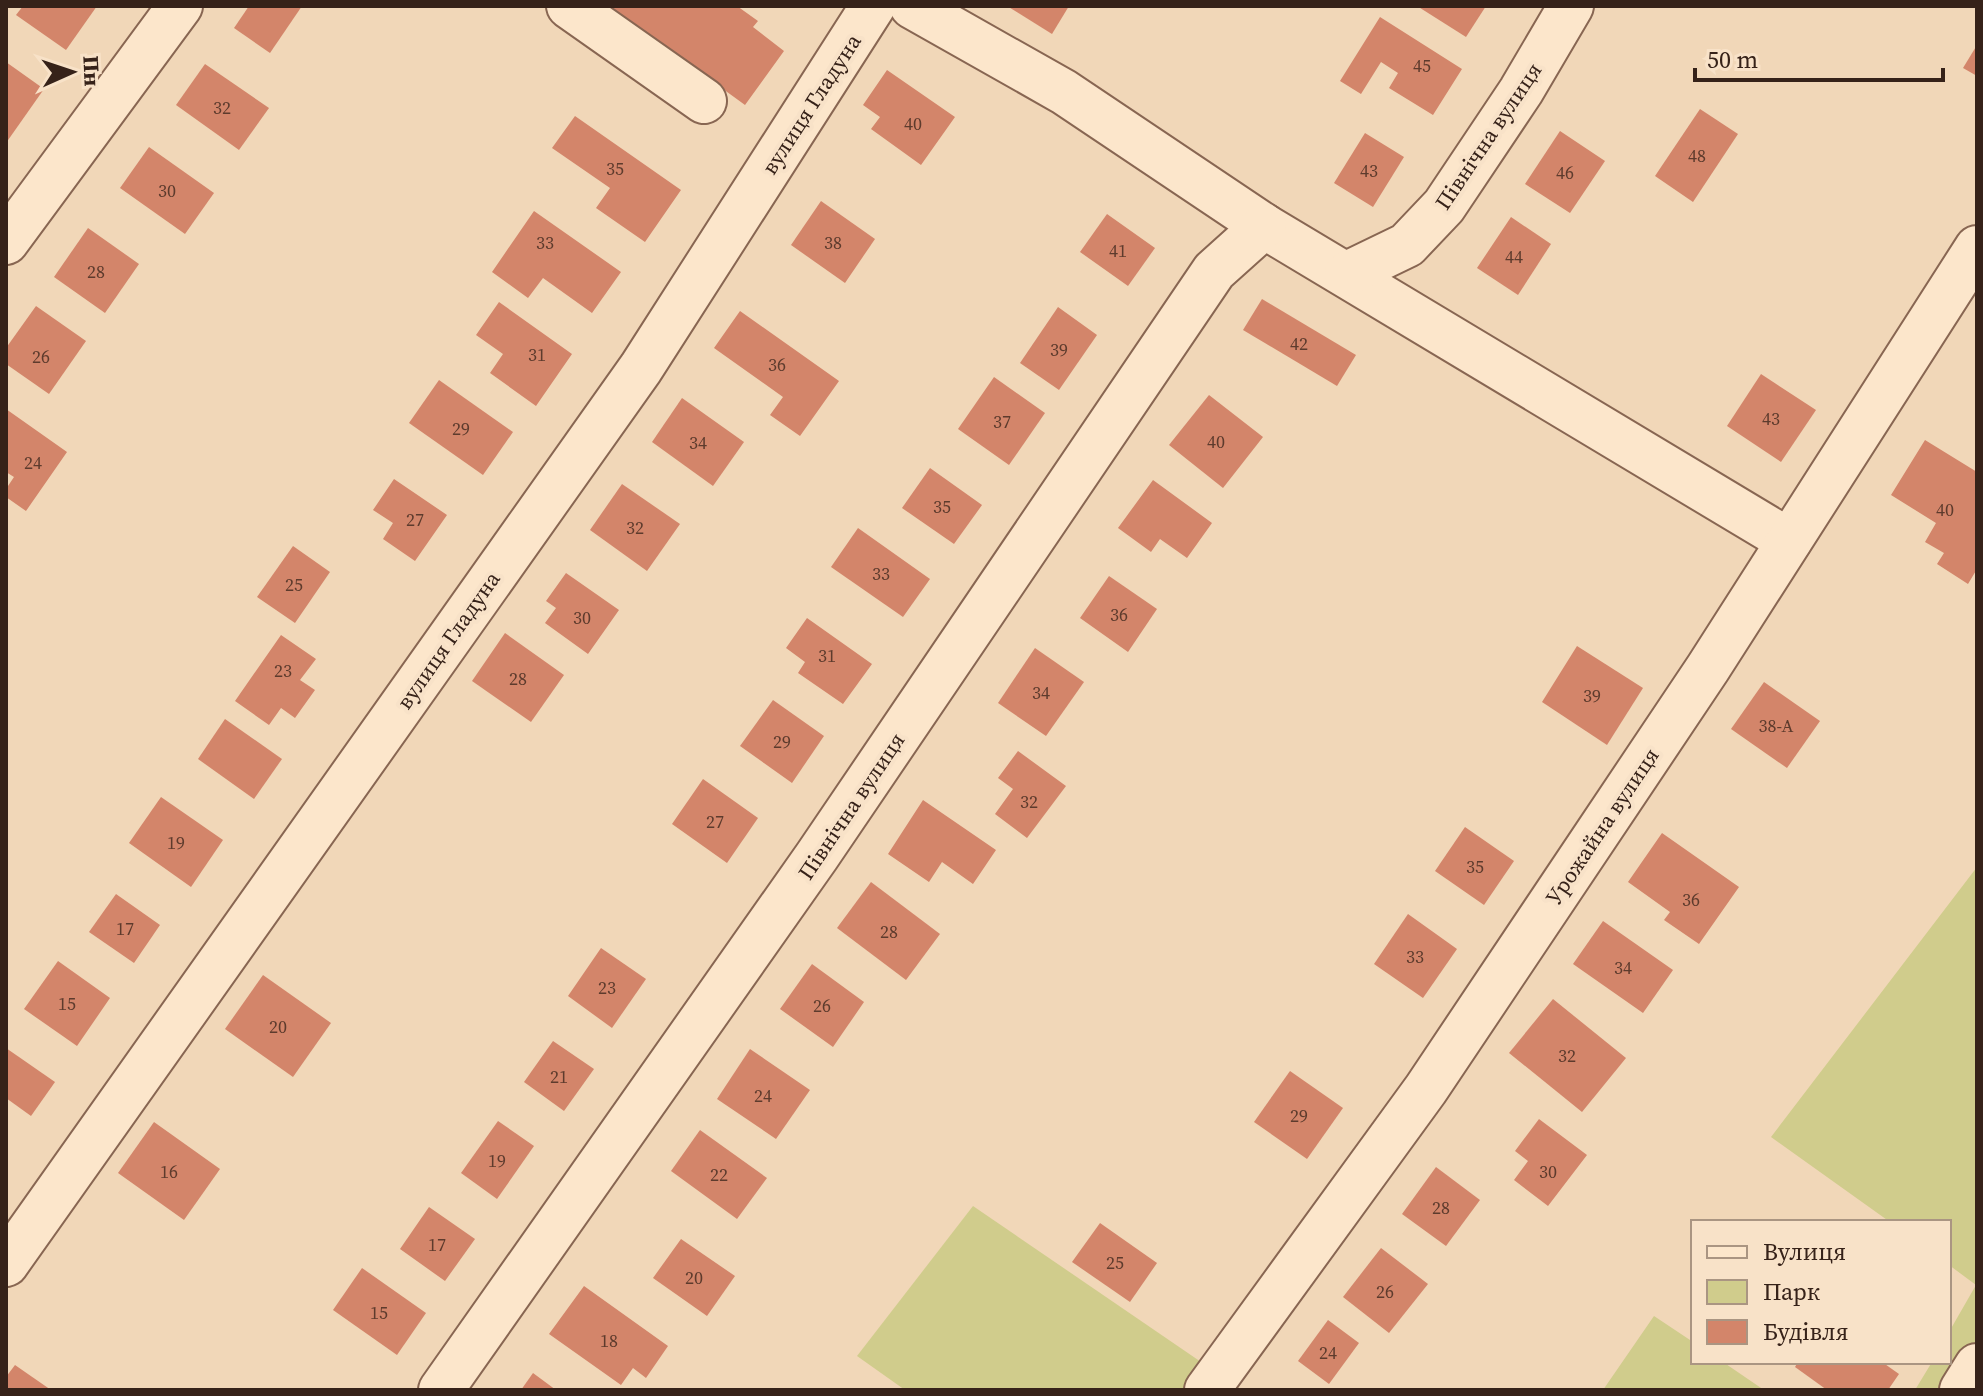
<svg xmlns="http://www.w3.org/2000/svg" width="1983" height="1396" viewBox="0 0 1983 1396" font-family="'Source Serif 4',serif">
	<rect width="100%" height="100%" fill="#f1d7b8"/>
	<g fill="#d0cc8c">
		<polygon points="1977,867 1977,1390 1915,1390 1932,1362 1949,1362 1949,1332 1976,1285 1949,1265 1949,1222 1890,1222 1771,1137"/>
		<polygon points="973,1206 1242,1390 905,1390 857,1356"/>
		<polygon points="1654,1316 1693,1342 1693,1362 1723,1362 1764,1390 1603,1390"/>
	</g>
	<g fill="#d3856a">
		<polygon points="23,6 97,6 66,50 16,15"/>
		<polygon points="249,6 302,6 270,53 234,28"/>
		<polygon points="609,6 737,6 758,21 753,27 784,51 745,105"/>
		<polygon points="1007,6 1069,6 1052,34"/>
		<polygon points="1417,6 1486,6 1466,37"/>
		<polygon points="1380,17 1462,69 1433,115 1389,88 1398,73 1381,62 1361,94 1340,81"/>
		<polygon points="1977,45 1977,76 1963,68"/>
		<polygon points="6,62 44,89 6,143"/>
		<polygon points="205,64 269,108 239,150 176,105"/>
		<polygon points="887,70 955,117 921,165 871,129 880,117 863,105"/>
		<polygon points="1700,109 1738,134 1693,202 1655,176"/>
		<polygon points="575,116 681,190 645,242 596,208 610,188 552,148"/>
		<polygon points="1560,131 1605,161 1570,213 1525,184"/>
		<polygon points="1365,133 1404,157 1373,207 1334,183"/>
		<polygon points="149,147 214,193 185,234 120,188"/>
		<polygon points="821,201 875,239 845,283 791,245"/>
		<polygon points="534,211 621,272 592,313 543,278 528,298 492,272"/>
		<polygon points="1107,214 1155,248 1128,286 1080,252"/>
		<polygon points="1511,217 1551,244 1518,295 1477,268"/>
		<polygon points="88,228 139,264 105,313 54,277"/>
		<polygon points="1262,299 1356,355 1337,386 1243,330"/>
		<polygon points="499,302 572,354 536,406 490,373 503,354 476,335"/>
		<polygon points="36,306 86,341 49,394 6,364 6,348"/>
		<polygon points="1058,307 1097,335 1059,390 1020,363"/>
		<polygon points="740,311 839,381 800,436 770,415 783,397 714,348"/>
		<polygon points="1761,374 1816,410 1781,462 1727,426"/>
		<polygon points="994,377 1045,413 1009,465 958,429"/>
		<polygon points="439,380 513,432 483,475 409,423"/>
		<polygon points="1209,395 1263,437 1223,488 1169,445"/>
		<polygon points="682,398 744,442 713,486 652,442"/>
		<polygon points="6,409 67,452 26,511 6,497 6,489 14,477 6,472"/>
		<polygon points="1925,440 1977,472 1977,569 1968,584 1937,564 1944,553 1925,542 1936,523 1891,495"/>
		<polygon points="930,468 982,505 954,544 902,508"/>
		<polygon points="394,479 447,515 415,561 383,539 393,523 373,510"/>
		<polygon points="1153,480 1212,523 1187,558 1160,539 1151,552 1118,528"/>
		<polygon points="622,484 680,524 647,571 590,530"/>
		<polygon points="858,528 930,579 903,617 831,567"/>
		<polygon points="293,546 330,572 295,623 257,597"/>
		<polygon points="566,573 619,610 588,654 545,623 556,608 546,601"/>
		<polygon points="1109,576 1157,609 1128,652 1080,618"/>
		<polygon points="807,618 872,664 843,704 798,673 805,662 786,648"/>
		<polygon points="505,633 564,675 531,722 472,681"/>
		<polygon points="281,635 316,659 300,680 315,690 295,718 281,708 269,725 235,701"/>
		<polygon points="1577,646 1643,688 1607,745 1542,702"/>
		<polygon points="1035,648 1084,682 1046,736 998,703"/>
		<polygon points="1764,682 1820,721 1787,768 1731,729"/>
		<polygon points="773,700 824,736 792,783 740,746"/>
		<polygon points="225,719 282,759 254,799 198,759"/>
		<polygon points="1018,751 1066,786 1027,838 995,814 1013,789 998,778"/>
		<polygon points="703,779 758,818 727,863 672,824"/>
		<polygon points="161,797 223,840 191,887 129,843"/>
		<polygon points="923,800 996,850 973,884 942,862 929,882 888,854"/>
		<polygon points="1465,827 1514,861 1484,905 1435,871"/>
		<polygon points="1662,833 1739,887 1699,944 1664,920 1670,912 1628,882"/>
		<polygon points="871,882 940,934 906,980 837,928"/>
		<polygon points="116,894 160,925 134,963 89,932"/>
		<polygon points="1408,914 1457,949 1423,998 1374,964"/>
		<polygon points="1603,921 1673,970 1643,1013 1573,964"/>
		<polygon points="601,948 646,979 612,1028 568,996"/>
		<polygon points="58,961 110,998 77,1046 24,1009"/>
		<polygon points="812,964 864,1002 833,1047 780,1009"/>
		<polygon points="263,975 331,1023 293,1077 225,1029"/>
		<polygon points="1553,999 1626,1058 1582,1112 1509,1053"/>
		<polygon points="553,1041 594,1069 564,1111 524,1082"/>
		<polygon points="6,1048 55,1082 31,1116 6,1098"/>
		<polygon points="750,1049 810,1090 776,1139 717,1099"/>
		<polygon points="1290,1071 1343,1108 1307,1159 1254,1122"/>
		<polygon points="1539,1119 1587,1155 1548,1206 1514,1180 1528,1161 1515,1151"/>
		<polygon points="498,1121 534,1146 497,1199 461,1173"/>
		<polygon points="154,1122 220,1169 184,1220 118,1173"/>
		<polygon points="700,1130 767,1178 737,1219 671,1171"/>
		<polygon points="1436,1167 1480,1200 1446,1246 1402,1214"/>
		<polygon points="429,1207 475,1239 445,1281 400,1249"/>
		<polygon points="1100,1223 1157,1263 1130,1302 1072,1262"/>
		<polygon points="681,1239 735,1276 707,1316 653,1278"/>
		<polygon points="1381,1248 1428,1284 1389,1333 1343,1297"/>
		<polygon points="362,1268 426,1313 397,1355 333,1310"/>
		<polygon points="584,1286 668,1346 646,1378 633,1368 621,1385 549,1334"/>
		<polygon points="1328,1320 1359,1343 1329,1384 1298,1361"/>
		<polygon points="1798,1362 1882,1362 1899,1374 1888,1390 1827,1390 1795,1367"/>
		<polygon points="15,1365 51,1390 6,1390 6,1377"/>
		<polygon points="533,1373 556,1390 521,1390"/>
	</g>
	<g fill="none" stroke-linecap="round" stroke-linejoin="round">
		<g stroke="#886652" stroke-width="48">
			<g id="minor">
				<polyline points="569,6 704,101"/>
				<polyline points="912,6 1064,92 1264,226 1789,541"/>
				<polyline points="6,242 180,6"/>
				<polyline points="1347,274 1407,245 1444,206 1521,91 1571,6"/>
				<polyline points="6,1264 641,368 873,6"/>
				<polyline points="441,1390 817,856 1214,271 1264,226"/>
				<polyline points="1207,1390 1426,1089 1708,668 1977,248"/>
				<polyline points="1962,1390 1977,1366"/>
			</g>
		</g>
		<use href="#minor" stroke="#fce6cb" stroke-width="44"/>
	</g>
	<g text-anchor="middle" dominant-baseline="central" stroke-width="8" stroke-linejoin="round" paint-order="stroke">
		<g font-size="18" fill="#5d3b2d">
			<text x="1422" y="65">45</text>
			<text x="222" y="107">32</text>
			<text x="913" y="123">40</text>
			<text x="1697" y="155">48</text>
			<text x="615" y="168">35</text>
			<text x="1369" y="170">43</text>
			<text x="1565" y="172">46</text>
			<text x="167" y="190">30</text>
			<text x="545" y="242">33</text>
			<text x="833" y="242">38</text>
			<text x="1118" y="250">41</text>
			<text x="1514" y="256">44</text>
			<text x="96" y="271">28</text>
			<text x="1299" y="343">42</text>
			<text x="1059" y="349">39</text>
			<text x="537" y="354">31</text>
			<text x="41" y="356">26</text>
			<text x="777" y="364">36</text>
			<text x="1771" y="418">43</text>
			<text x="1002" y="421">37</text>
			<text x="461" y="428">29</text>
			<text x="1216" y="441">40</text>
			<text x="698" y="442">34</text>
			<text x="33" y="462">24</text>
			<text x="942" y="506">35</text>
			<text x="1945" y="509">40</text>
			<text x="415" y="519">27</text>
			<text x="635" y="527">32</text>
			<text x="881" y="573">33</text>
			<text x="294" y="584">25</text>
			<text x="1119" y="614">36</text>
			<text x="582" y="617">30</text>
			<text x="827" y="655">31</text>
			<text x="283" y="670">23</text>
			<text x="518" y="678">28</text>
			<text x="1041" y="692">34</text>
			<text x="1592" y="695">39</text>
			<text x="1776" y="725">38-А</text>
			<text x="782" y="741">29</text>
			<text x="1029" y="801">32</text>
			<text x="715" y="821">27</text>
			<text x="176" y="842">19</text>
			<text x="1475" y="866">35</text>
			<text x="1691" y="899">36</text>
			<text x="125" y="928">17</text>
			<text x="889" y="931">28</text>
			<text x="1415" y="956">33</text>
			<text x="1623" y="967">34</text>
			<text x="607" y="987">23</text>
			<text x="67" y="1003">15</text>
			<text x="822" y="1005">26</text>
			<text x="278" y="1026">20</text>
			<text x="1567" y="1055">32</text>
			<text x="559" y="1076">21</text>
			<text x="763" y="1095">24</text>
			<text x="1299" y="1115">29</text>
			<text x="497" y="1160">19</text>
			<text x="169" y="1171">16</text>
			<text x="1548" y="1171">30</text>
			<text x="719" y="1174">22</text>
			<text x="1441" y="1207">28</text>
			<text x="437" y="1244">17</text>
			<text x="1115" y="1262">25</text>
			<text x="694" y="1277">20</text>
			<text x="1385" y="1291">26</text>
			<text x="379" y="1312">15</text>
			<text x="609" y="1340">18</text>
			<text x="1328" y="1352">24</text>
		</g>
		<g font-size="22" fill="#362219" stroke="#f8e2c8">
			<text transform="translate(811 104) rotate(-57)">вулиця Гладуна</text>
			<text transform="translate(1488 136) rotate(-56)">Північна вулиця</text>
			<text transform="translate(448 640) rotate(-55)">вулиця Гладуна</text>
			<text transform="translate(851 806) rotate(-56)">Північна вулиця</text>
			<text transform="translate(1602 826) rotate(-56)">Урожайна вулиця</text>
		</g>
	</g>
	<rect width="1983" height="1396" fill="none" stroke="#362219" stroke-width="16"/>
	<rect x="1691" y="1220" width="260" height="144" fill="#f8e2c8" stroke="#aa9582" stroke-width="2"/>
	<rect x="1707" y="1246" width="40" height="12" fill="#fce6cb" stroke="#aa9582" stroke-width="2"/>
	<text x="1763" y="1260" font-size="24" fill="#362219">Вулиця</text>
	<rect x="1707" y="1280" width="40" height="24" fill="#d0cc8c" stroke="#aa9582" stroke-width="2"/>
	<text x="1763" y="1300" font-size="24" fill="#362219">Парк</text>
	<rect x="1707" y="1320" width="40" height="24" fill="#d3856a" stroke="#aa9582" stroke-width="2"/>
	<text x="1763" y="1340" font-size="24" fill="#362219">Будівля</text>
	<g transform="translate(72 72) rotate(87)" stroke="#f8e2c8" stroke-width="6" paint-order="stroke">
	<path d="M0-6L14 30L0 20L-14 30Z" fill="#362219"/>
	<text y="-12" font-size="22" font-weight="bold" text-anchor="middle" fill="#362219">Пн</text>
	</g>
	<path d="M1695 68v12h248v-12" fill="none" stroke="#362219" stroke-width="4"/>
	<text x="1707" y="68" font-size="24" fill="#362219" stroke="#f8e2c8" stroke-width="6" paint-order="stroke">50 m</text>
</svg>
